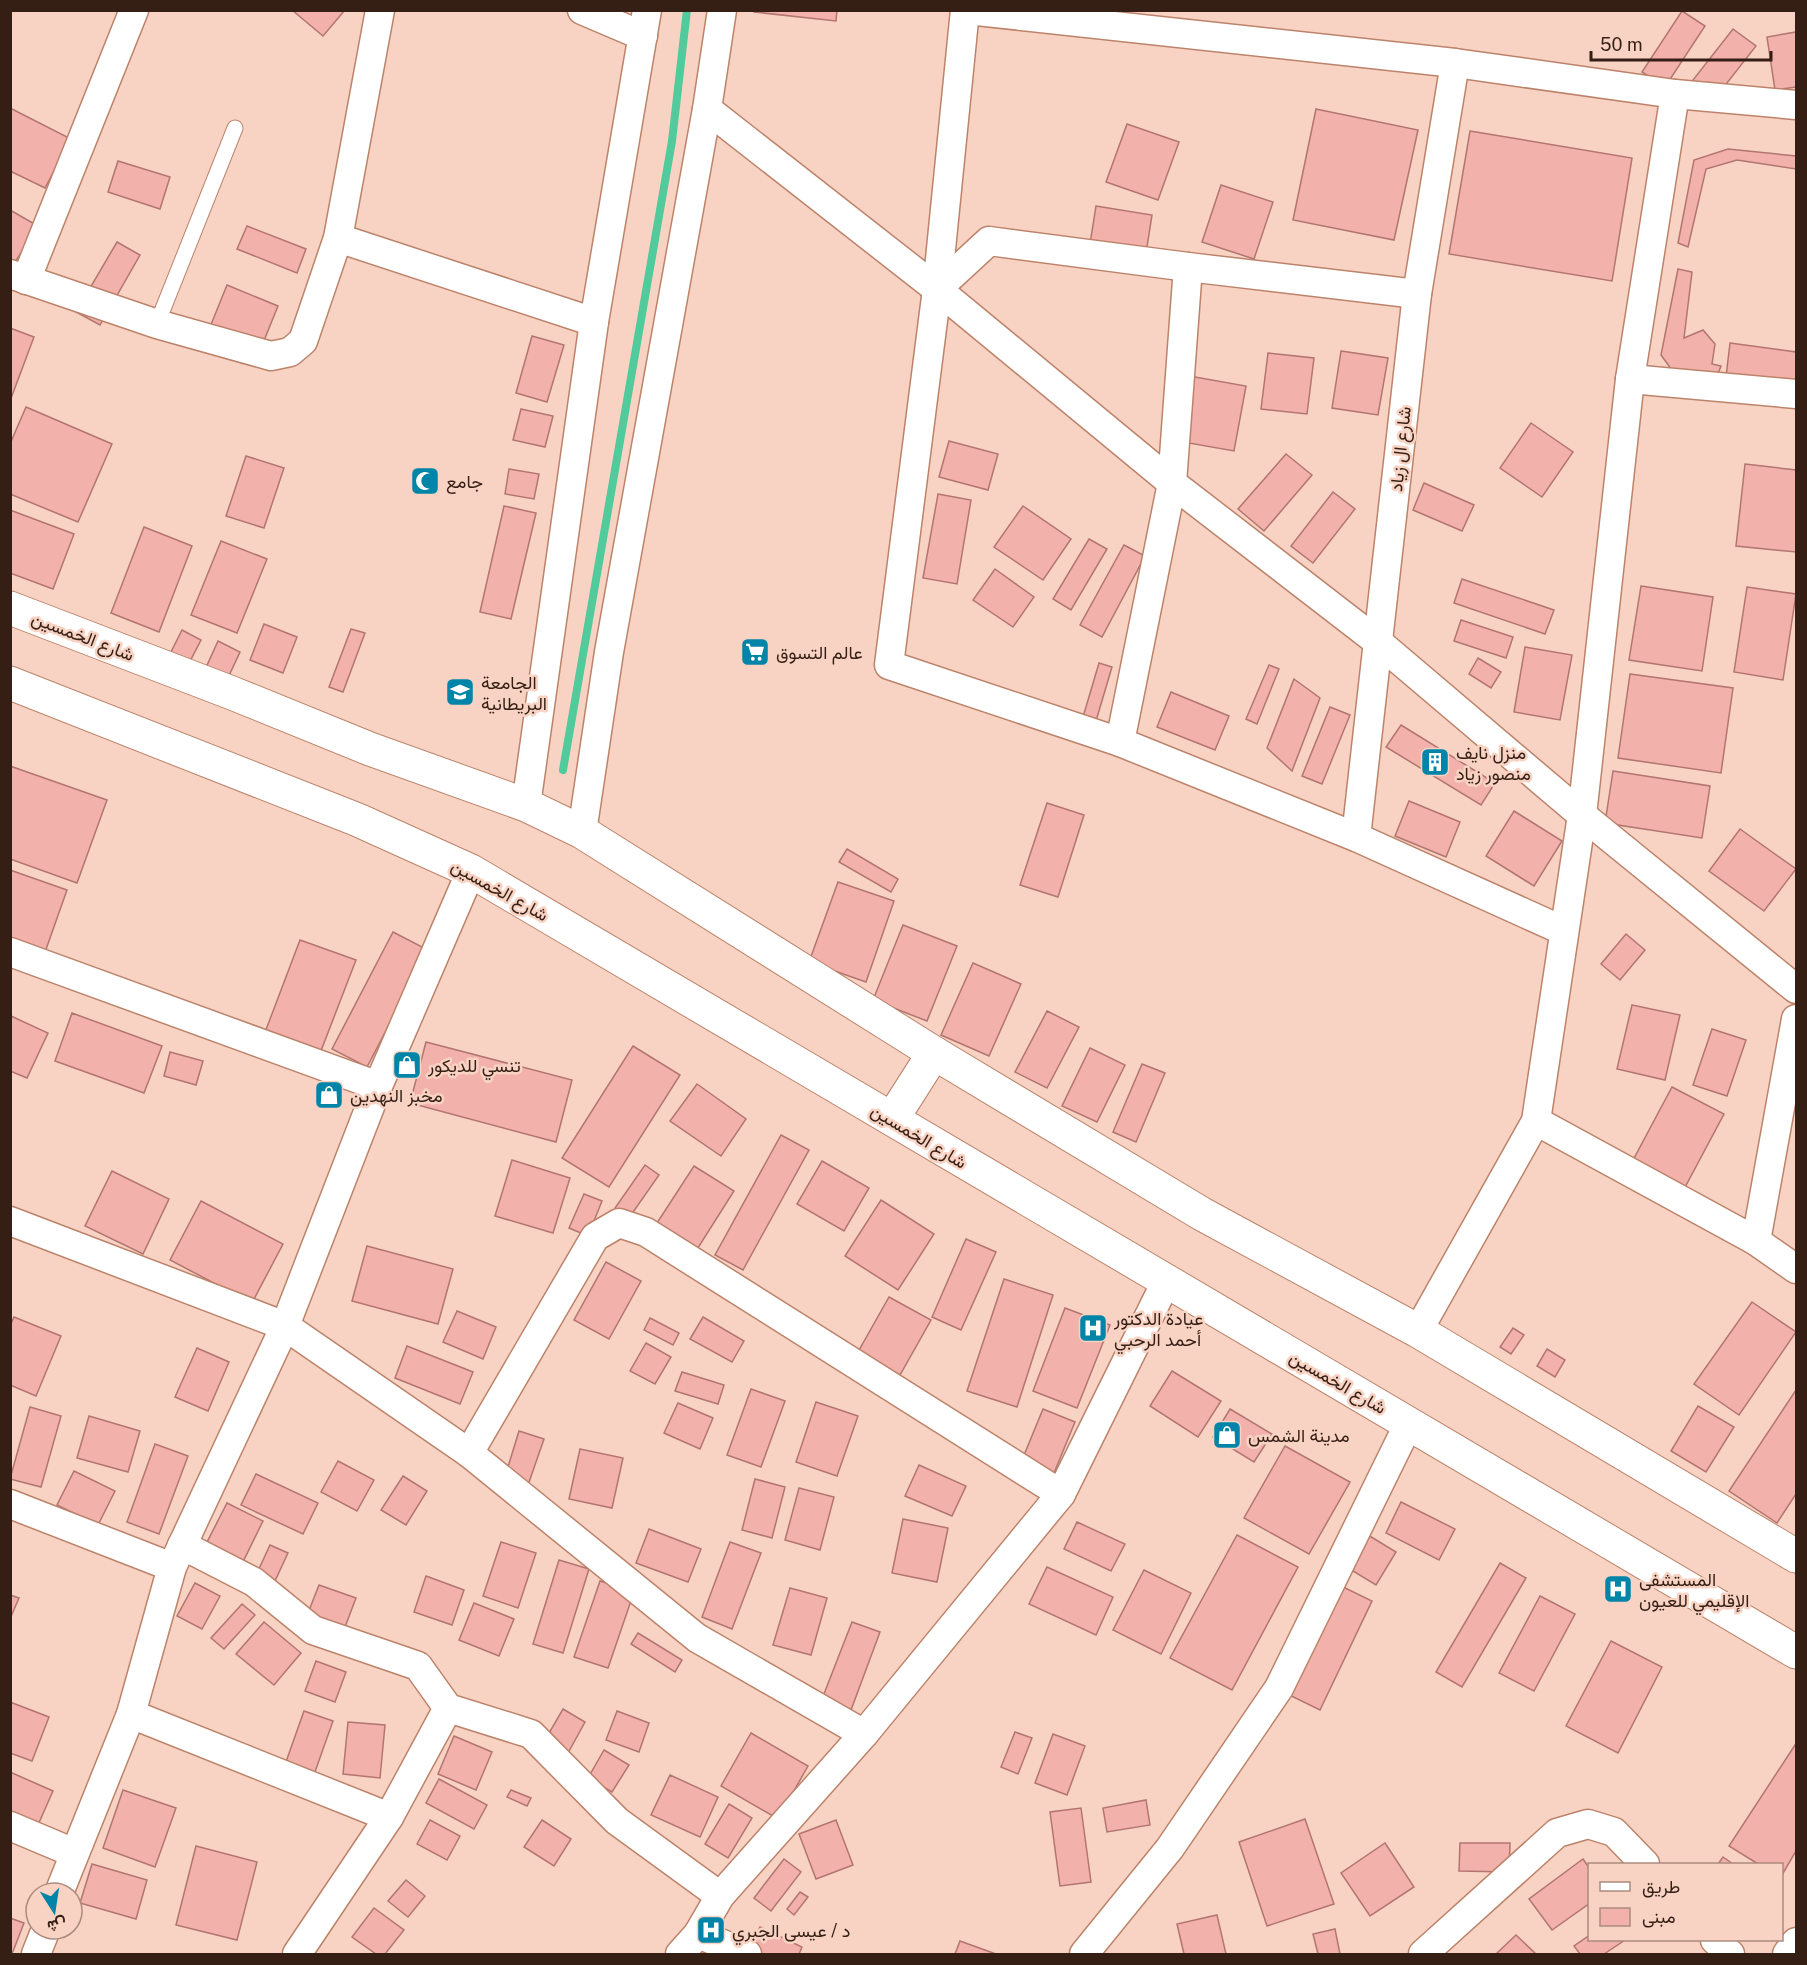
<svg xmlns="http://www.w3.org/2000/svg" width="1807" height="1965" viewBox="0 0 1807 1965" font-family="'Public Sans',Vazirmatn,sans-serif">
	<rect width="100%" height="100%" fill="#f8d3c3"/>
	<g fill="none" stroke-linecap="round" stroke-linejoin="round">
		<polyline stroke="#51ca9c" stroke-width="8" points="563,770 672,141 687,10"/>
	</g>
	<g fill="#f2b1ab" stroke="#b37570" stroke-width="1.5">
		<polygon points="292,10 345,10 323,36"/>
		<polygon points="754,10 837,10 836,21 754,12"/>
		<polygon points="1682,11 1705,26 1665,87 1642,72"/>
		<polygon points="1733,29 1756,46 1705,111 1682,94"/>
		<polygon points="1796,32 1796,87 1775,90 1767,37"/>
		<polygon points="10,108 71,139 45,188 10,171"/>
		<polygon points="1316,109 1418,130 1394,240 1293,220"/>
		<polygon points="1127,124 1179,142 1158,200 1106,182"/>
		<polygon points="1470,131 1632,158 1612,281 1449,254"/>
		<polygon points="1728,149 1796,156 1796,169 1737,160 1706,169 1688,247 1678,243 1694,160"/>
		<polygon points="118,161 170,177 160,209 108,192"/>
		<polygon points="1221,185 1273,202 1254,259 1202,242"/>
		<polygon points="1096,206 1152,215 1146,253 1090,244"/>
		<polygon points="10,210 38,226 10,270"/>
		<polygon points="247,226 306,249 297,273 237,249"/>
		<polygon points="117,242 140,255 100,325 76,312"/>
		<polygon points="1678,269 1692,272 1684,338 1703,330 1715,344 1712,364 1721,366 1713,387 1685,388 1661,355"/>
		<polygon points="227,285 278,306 261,348 210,327"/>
		<polygon points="10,328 34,337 10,401"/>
		<polygon points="532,336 564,345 547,402 516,393"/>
		<polygon points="1730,343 1796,352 1796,394 1725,385"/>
		<polygon points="1341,351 1388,358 1378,415 1332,408"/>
		<polygon points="1268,353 1314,358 1307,414 1261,409"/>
		<polygon points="1178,374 1246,386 1234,451 1166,439"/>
		<polygon points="26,407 112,444 78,522 10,494 10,444"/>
		<polygon points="521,409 553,416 545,447 513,440"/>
		<polygon points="1531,423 1573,452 1542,497 1500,468"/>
		<polygon points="949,441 998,454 988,490 939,477"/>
		<polygon points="1286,454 1312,475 1264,531 1238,509"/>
		<polygon points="246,456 284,468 264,528 226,516"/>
		<polygon points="1745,464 1796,470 1796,552 1736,546"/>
		<polygon points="509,469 539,474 534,499 505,494"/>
		<polygon points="1424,483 1474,505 1462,531 1413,510"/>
		<polygon points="1333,492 1355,509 1313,563 1291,546"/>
		<polygon points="938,494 971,500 957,584 923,578"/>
		<polygon points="504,506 536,513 511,619 480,612"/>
		<polygon points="1023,506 1071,539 1043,580 994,547"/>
		<polygon points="10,510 74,534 53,589 10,573"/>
		<polygon points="144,527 192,546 159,632 111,613"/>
		<polygon points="1089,539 1107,549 1071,610 1053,599"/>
		<polygon points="221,541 267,559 237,633 191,615"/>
		<polygon points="1124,545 1145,556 1102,637 1080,625"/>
		<polygon points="995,569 1034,597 1013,627 973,600"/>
		<polygon points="1462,579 1554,610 1545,634 1454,603"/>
		<polygon points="1641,586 1713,597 1702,671 1629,660"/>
		<polygon points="1747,587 1796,594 1783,680 1734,672"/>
		<polygon points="1461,620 1513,637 1506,658 1454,641"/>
		<polygon points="264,624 297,637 283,673 250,660"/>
		<polygon points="351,629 365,633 343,692 329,687"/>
		<polygon points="182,630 201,640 186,669 167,660"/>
		<polygon points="218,641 240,652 226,682 204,672"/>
		<polygon points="1525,647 1572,655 1560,720 1514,712"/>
		<polygon points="1478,658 1501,672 1491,688 1469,674"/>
		<polygon points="1099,663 1112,667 1096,721 1083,717"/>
		<polygon points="1269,665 1279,669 1257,724 1246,719"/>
		<polygon points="1630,674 1733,688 1721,773 1618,758"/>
		<polygon points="1294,679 1320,698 1292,771 1267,748"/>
		<polygon points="1171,692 1229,716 1215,750 1157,727"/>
		<polygon points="1330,707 1350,715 1322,784 1302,776"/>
		<polygon points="1401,725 1495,783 1481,805 1386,747"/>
		<polygon points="10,766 107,800 77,883 10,859"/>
		<polygon points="1613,771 1710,786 1702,838 1605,823"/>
		<polygon points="1409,801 1460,822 1446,857 1395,836"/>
		<polygon points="1047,803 1084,815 1058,897 1020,885"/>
		<polygon points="1514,811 1562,841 1534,886 1486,856"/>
		<polygon points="1740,829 1796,869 1764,911 1709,871"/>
		<polygon points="847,849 898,879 891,892 839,862"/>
		<polygon points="10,870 67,890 44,955 10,944"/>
		<polygon points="838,882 894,901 866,982 809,962"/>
		<polygon points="903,925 957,946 927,1021 873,1000"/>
		<polygon points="393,932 428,950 367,1067 332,1049"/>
		<polygon points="1626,934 1645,950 1620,980 1601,964"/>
		<polygon points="300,940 356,960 319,1056 264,1035"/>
		<polygon points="973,963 1021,984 989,1056 941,1035"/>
		<polygon points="1632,1005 1680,1015 1665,1080 1617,1069"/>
		<polygon points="1047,1011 1079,1027 1047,1088 1015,1072"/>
		<polygon points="72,1013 162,1046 144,1093 55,1061"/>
		<polygon points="11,1016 48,1033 27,1078 10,1071"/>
		<polygon points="1712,1029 1746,1040 1727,1096 1693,1085"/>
		<polygon points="426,1042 572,1080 556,1142 410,1103"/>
		<polygon points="633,1046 680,1075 609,1187 562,1158"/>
		<polygon points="1090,1048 1125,1065 1097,1122 1062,1106"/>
		<polygon points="170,1052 203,1061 196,1085 164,1076"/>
		<polygon points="1142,1064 1165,1073 1136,1142 1113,1132"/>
		<polygon points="697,1084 746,1119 721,1156 670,1121"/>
		<polygon points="1672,1087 1724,1114 1683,1191 1631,1164"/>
		<polygon points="781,1135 809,1150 743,1270 715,1255"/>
		<polygon points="512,1160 570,1178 553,1233 495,1216"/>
		<polygon points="822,1161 869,1188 844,1231 797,1204"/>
		<polygon points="645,1165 659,1175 629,1218 615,1208"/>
		<polygon points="694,1166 734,1191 696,1251 655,1226"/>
		<polygon points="112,1171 169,1199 143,1254 85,1226"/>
		<polygon points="584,1194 602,1201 588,1236 569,1228"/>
		<polygon points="881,1200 934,1234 898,1290 845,1256"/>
		<polygon points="201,1201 283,1244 252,1303 170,1260"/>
		<polygon points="966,1239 996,1252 961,1330 932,1317"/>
		<polygon points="367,1246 453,1269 438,1324 352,1301"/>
		<polygon points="606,1262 641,1281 609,1339 574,1320"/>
		<polygon points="1004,1279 1053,1295 1017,1407 967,1391"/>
		<polygon points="889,1297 931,1320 900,1375 858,1352"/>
		<polygon points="1752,1302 1796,1332 1739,1415 1694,1384"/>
		<polygon points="1065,1308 1110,1325 1077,1408 1033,1391"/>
		<polygon points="457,1311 496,1327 483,1359 443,1342"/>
		<polygon points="14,1317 61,1336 36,1396 10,1385 10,1326"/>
		<polygon points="703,1317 744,1341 732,1362 690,1339"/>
		<polygon points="650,1318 679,1333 673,1345 644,1330"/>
		<polygon points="1513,1328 1524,1335 1511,1354 1500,1347"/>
		<polygon points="646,1343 671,1357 655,1384 630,1371"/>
		<polygon points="407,1346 473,1372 460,1404 395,1378"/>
		<polygon points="197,1348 229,1362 208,1411 175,1397"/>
		<polygon points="1547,1349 1565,1360 1555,1377 1537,1366"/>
		<polygon points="1172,1371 1221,1401 1198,1437 1150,1406"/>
		<polygon points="682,1372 724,1385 718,1404 675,1391"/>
		<polygon points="751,1389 785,1401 761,1467 727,1455"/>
		<polygon points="1796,1390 1796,1494 1777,1523 1729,1491"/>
		<polygon points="816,1402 858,1416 837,1476 796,1462"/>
		<polygon points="678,1403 713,1418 700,1449 664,1433"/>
		<polygon points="1698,1406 1734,1427 1706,1472 1671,1451"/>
		<polygon points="30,1407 61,1416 41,1487 10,1479"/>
		<polygon points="1043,1409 1075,1422 1054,1473 1022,1460"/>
		<polygon points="1230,1409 1272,1434 1254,1462 1213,1437"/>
		<polygon points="89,1416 140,1431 128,1472 77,1458"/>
		<polygon points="519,1431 544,1439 527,1488 504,1480"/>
		<polygon points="155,1444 188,1456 159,1534 127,1522"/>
		<polygon points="1285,1446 1350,1482 1309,1554 1244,1518"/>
		<polygon points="580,1449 623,1458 612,1508 569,1499"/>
		<polygon points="338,1461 374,1480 357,1511 321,1492"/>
		<polygon points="919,1465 966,1486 952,1516 905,1496"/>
		<polygon points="74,1471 115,1491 98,1525 57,1505"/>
		<polygon points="256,1474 318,1503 303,1534 241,1505"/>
		<polygon points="403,1476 427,1491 406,1525 381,1510"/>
		<polygon points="755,1479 785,1487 772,1538 742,1530"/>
		<polygon points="799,1488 834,1497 820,1550 785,1540"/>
		<polygon points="1401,1502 1455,1529 1439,1560 1386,1533"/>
		<polygon points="227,1503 263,1521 241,1566 204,1548"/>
		<polygon points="903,1519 948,1528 937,1582 892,1573"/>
		<polygon points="1077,1522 1125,1544 1111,1571 1064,1549"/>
		<polygon points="649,1529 701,1549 688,1582 636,1563"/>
		<polygon points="1237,1535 1298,1567 1232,1690 1170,1658"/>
		<polygon points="1368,1535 1396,1552 1376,1585 1348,1568"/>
		<polygon points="501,1542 536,1553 518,1608 483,1596"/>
		<polygon points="730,1542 761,1553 732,1629 702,1617"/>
		<polygon points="270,1545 288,1553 275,1581 257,1573"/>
		<polygon points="559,1560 589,1569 563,1653 533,1644"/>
		<polygon points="1500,1563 1526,1578 1462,1687 1436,1672"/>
		<polygon points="1047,1567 1113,1597 1096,1635 1029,1604"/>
		<polygon points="1144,1570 1191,1593 1161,1654 1113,1630"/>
		<polygon points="426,1576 464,1590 452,1625 414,1612"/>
		<polygon points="600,1581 634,1592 608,1668 574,1657"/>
		<polygon points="1333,1582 1372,1601 1320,1710 1281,1691"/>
		<polygon points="195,1583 220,1596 202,1629 177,1616"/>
		<polygon points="319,1585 356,1598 345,1627 308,1613"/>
		<polygon points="790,1588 827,1598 811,1655 773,1645"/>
		<polygon points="10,1595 19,1598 10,1619"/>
		<polygon points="1540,1596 1575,1614 1534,1691 1499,1673"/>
		<polygon points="474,1603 514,1619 499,1656 459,1640"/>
		<polygon points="242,1604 255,1615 224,1649 211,1638"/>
		<polygon points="264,1622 301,1653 274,1685 236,1654"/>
		<polygon points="852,1622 880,1632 851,1710 822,1699"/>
		<polygon points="638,1633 682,1660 675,1672 631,1644"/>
		<polygon points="1611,1641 1662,1667 1618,1753 1566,1726"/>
		<polygon points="316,1661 346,1672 335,1702 305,1691"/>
		<polygon points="10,1702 49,1717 32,1761 10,1753"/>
		<polygon points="563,1709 585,1722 568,1753 545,1740"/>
		<polygon points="304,1711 333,1721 311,1783 282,1773"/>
		<polygon points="617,1711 649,1723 639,1752 606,1740"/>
		<polygon points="348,1722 385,1725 380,1778 343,1774"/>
		<polygon points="1015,1732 1032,1738 1018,1774 1001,1767"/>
		<polygon points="751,1733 808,1766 778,1819 721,1786"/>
		<polygon points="1053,1734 1085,1746 1067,1795 1035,1783"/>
		<polygon points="454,1736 492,1752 476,1790 438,1774"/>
		<polygon points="1795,1745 1796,1746 1796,1851 1782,1875 1782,1864 1758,1864 1729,1846"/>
		<polygon points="604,1750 629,1765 612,1792 588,1778"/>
		<polygon points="10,1772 53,1791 38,1825 10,1813"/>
		<polygon points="670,1775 718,1797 700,1837 651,1815"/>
		<polygon points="439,1779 487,1805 474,1829 426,1803"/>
		<polygon points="123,1790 176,1808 155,1867 103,1848"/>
		<polygon points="511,1790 531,1798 527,1806 507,1797"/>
		<polygon points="1146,1800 1150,1825 1107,1832 1103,1808"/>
		<polygon points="729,1804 752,1818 728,1858 705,1844"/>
		<polygon points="1081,1808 1091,1882 1060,1886 1050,1812"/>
		<polygon points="1305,1819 1334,1904 1267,1926 1239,1842"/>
		<polygon points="430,1820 460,1836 447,1860 417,1844"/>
		<polygon points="542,1820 571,1839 554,1866 524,1847"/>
		<polygon points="836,1820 853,1865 816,1879 799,1834"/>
		<polygon points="1385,1843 1414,1887 1370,1916 1341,1873"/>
		<polygon points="1460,1843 1510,1843 1509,1872 1459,1871"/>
		<polygon points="196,1846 257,1862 237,1940 176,1925"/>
		<polygon points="1723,1857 1733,1864 1718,1864"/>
		<polygon points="784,1859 801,1872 771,1911 754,1898"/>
		<polygon points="1583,1859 1590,1869 1590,1903 1552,1930 1529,1899"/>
		<polygon points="92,1864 147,1880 136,1919 80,1903"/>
		<polygon points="406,1880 425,1896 408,1917 388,1901"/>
		<polygon points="800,1892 808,1897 794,1915 787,1909"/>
		<polygon points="374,1908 404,1930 385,1954 376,1954 352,1937"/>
		<polygon points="1217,1915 1226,1954 1184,1954 1177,1924"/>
		<polygon points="10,1918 24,1923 12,1954 10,1954"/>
		<polygon points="760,1927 802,1947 799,1954 751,1954 747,1953"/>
		<polygon points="1335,1929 1340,1954 1318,1954 1313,1934"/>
		<polygon points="1516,1935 1536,1954 1496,1954"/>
		<polygon points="1590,1935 1590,1940 1625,1940 1604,1954 1580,1954 1574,1946"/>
		<polygon points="960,1941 996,1954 955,1954"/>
	</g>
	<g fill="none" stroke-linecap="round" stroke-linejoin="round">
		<g stroke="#bc836a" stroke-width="17">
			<polyline id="service" points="157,324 235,128"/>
		</g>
		<g stroke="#bc836a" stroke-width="31">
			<g id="minor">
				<polyline points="582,10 643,36"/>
				<polyline points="965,10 937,289 889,665 1120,742 1356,837 1564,931"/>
				<polyline points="967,10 1455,63 1675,94 1796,105"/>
				<polyline points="707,109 937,289 1172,483 1378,642 1582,815 1796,989"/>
				<polyline points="338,238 594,322"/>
				<polyline points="10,274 157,324 271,356 290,352 303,341 338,238 380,10"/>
				<polyline points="26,280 134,10"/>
				<polyline points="937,289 989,241 1188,267 1417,294"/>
				<polyline points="1630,379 1796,394"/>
				<polyline points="1120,742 1172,483 1188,267"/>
				<polyline points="526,805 594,322 647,10"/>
				<polyline points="582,832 609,652 707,109 722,10"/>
				<polyline points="1356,837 1417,294 1455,63"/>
				<polyline points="10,952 378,1086"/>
				<polyline points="1536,1121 1756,1241 1796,1269"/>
				<polyline points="10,1221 285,1326 469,1453 697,1638 864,1734"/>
				<polyline points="1756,1241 1796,1019"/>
				<polyline points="1418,1331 1536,1121 1582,815 1630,379 1675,94"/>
				<polyline points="469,1453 595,1237 619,1223 646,1232 1061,1494"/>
				<polyline points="10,1504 172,1567"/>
				<polyline points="182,1545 254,1582 313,1630 418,1666 448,1708 531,1734 617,1821 720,1896"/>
				<polyline points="131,1714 389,1817"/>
				<polyline points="10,1826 74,1853"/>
				<polyline points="59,1893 131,1714 172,1567 285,1326 378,1086 471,871"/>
				<polyline points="698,1934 747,1954"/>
				<polyline points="1715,1940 1730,1954"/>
				<polyline points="36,1954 46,1929"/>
				<polyline points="297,1954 389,1817 448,1708"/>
				<polyline points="680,1954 698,1934 720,1896 864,1734 1061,1494 1166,1282"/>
				<polyline points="1084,1954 1170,1848 1279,1688 1409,1423"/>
				<polyline points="1423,1954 1557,1833 1588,1824 1614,1832 1645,1864"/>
				<polyline points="1787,1954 1796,1942"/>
			</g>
		</g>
		<g stroke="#bc836a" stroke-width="35">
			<g id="primary">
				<polyline points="10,608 232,693 370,749 526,805 582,832 934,1053 1202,1214 1418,1331 1796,1556"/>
				<polyline points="10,683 358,820 471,871 1796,1652"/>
				<polyline points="892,1119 934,1053"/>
			</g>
		</g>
		<use href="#service" stroke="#fff" stroke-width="15"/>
		<use href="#minor" stroke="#fff" stroke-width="28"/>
		<use href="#primary" stroke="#fff" stroke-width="33"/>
	</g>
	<defs>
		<g id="mosque-square" transform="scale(1.5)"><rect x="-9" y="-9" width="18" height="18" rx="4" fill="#0084a7" stroke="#f8d3c3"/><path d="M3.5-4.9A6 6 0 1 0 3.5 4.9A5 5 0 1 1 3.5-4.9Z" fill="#fff"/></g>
		<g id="supermarket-square" transform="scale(1.5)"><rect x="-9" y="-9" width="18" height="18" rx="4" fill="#0084a7" stroke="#f8d3c3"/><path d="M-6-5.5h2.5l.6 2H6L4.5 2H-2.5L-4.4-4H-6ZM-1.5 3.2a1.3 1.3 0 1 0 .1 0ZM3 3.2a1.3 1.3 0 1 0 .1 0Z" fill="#fff"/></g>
		<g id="school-square" transform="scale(1.5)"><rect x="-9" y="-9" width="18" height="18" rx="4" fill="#0084a7" stroke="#f8d3c3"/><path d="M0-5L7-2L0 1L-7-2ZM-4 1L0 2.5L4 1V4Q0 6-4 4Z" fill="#fff"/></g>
		<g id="building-square" transform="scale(1.5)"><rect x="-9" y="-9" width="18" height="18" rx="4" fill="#0084a7" stroke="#f8d3c3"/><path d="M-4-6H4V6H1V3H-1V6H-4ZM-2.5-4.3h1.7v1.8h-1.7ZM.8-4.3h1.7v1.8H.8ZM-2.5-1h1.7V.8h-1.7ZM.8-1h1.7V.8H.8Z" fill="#fff"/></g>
		<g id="shop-square" transform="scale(1.5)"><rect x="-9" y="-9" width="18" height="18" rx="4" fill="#0084a7" stroke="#f8d3c3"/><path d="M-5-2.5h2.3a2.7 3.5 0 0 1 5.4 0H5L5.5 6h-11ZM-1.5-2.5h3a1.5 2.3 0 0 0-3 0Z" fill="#fff"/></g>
		<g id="hospital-square" transform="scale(1.5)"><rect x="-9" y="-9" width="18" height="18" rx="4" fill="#0084a7" stroke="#f8d3c3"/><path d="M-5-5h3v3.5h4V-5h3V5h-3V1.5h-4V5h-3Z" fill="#fff"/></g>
	</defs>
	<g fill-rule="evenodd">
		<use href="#mosque-square" x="425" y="481"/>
		<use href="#supermarket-square" x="755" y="652"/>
		<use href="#school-square" x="460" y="692"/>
		<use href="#building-square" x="1435" y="762"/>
		<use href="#shop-square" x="407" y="1065"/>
		<use href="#shop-square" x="329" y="1095"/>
		<use href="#hospital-square" x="1093" y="1328"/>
		<use href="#shop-square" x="1227" y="1435"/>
		<use href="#hospital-square" x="1618" y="1589"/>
		<use href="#hospital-square" x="711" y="1930"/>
	</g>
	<g text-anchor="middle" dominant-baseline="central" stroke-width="5" stroke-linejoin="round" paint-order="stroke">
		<g font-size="18" fill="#351f15" stroke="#f8d3c3">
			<text transform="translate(1400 449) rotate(-84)">شارع ال زياد</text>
			<text transform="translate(83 636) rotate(21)">شارع الخمسين</text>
			<text transform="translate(500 890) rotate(29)">شارع الخمسين</text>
			<text transform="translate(919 1136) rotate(31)">شارع الخمسين</text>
			<text transform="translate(1338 1382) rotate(30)">شارع الخمسين</text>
		</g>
		<g font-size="18" fill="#351f15" stroke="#f8d3c3" text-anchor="start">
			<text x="446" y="481">جامع</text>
			<text x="776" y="652">عالم التسوق</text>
			<text x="481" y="682">الجامعة<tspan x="481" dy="21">البريطانية</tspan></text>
			<text x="1456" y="752">منزل نايف<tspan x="1456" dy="21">منصور زياد</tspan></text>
			<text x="428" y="1065">تنسي للديكور</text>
			<text x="350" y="1095">مخبز النهدين</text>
			<text x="1114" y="1318">عيادة الدكتور<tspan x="1114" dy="21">أحمد الرحبي</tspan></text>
			<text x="1248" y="1435">مدينة الشمس</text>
			<text x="1639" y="1579">المستشفى<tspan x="1639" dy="21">الإقليمي للعيون</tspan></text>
			<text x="732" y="1930">د / عيسى الجبري</text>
		</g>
	</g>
	<rect width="1807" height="1965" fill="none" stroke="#351f15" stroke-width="24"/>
	<rect x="1588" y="1863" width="195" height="78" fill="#f8d3c3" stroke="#aa8b7d" stroke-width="1.5"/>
	<rect x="1600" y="1882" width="30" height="9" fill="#ffffff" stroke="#aa8b7d" stroke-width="1.5"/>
	<text x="1642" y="1893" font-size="18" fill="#351f15">طريق</text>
	<rect x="1600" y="1908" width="30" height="18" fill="#f2b1ab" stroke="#aa8b7d" stroke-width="1.5"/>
	<text x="1642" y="1923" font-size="18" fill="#351f15">مبنى</text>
	<g transform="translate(54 1911) rotate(168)"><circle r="28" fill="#f8d3c3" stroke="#aa8b7d" stroke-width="1.5"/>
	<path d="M0-4.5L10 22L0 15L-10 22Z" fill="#0084a7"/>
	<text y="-9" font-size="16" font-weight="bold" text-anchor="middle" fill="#351f15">ش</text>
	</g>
	<path d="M1591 51v9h180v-9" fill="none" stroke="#351f15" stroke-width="3"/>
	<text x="1600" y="51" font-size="18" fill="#351f15" stroke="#f8d3c3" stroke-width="4.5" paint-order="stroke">50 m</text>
</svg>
